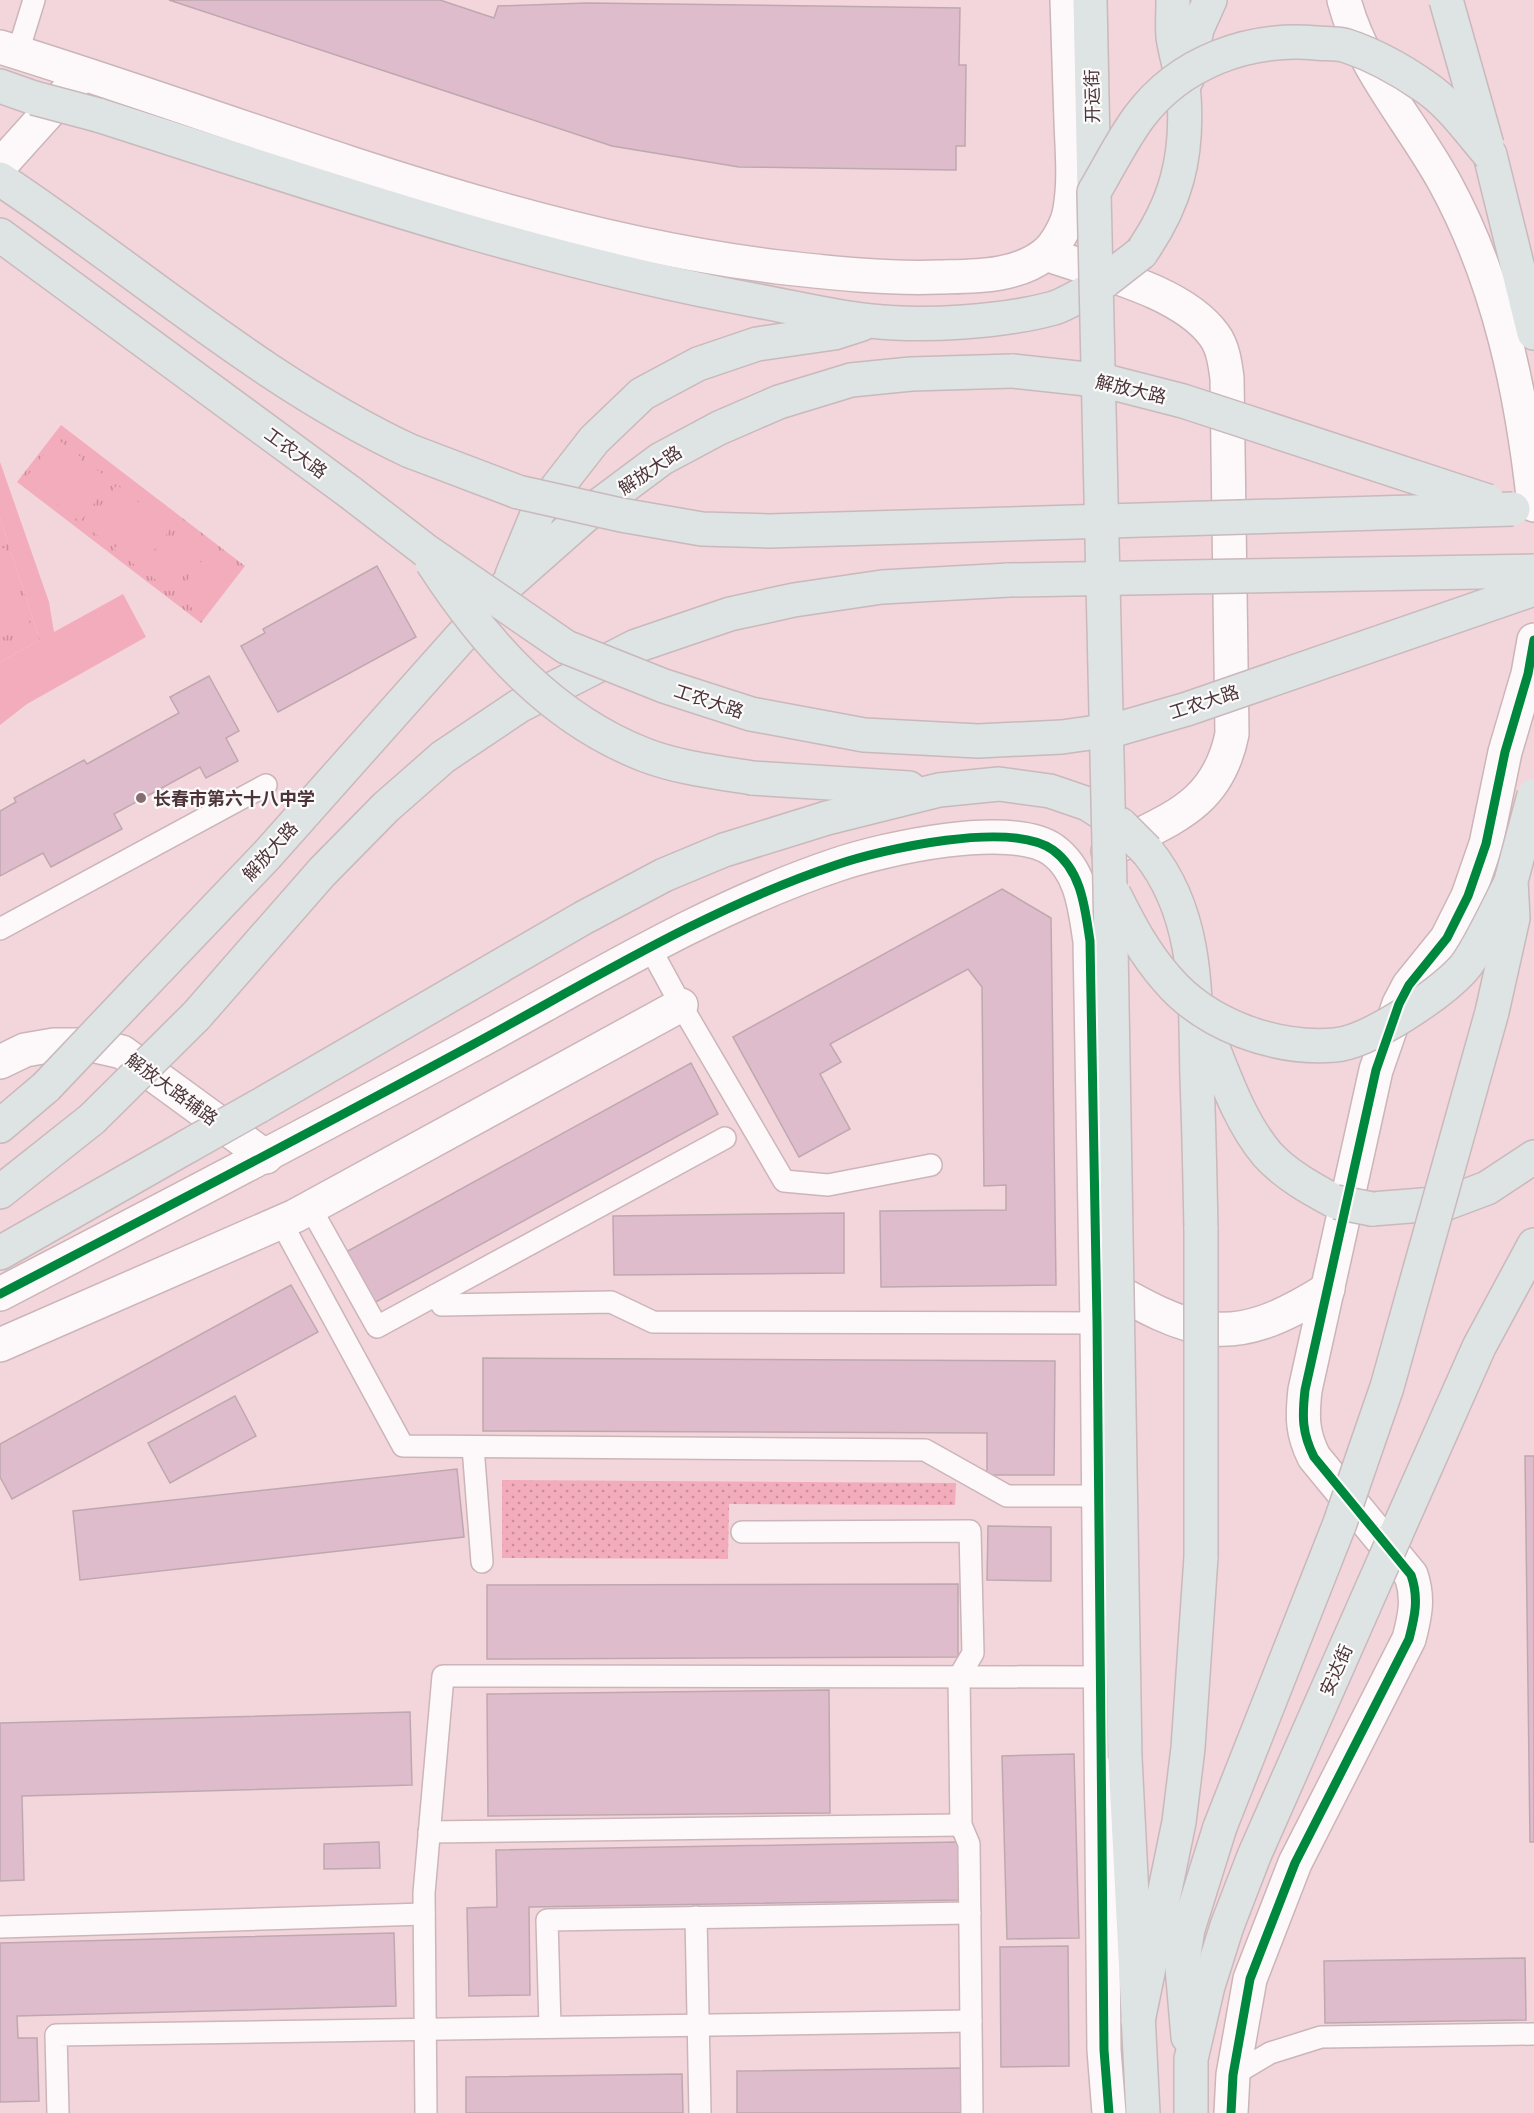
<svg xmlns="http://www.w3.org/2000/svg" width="1534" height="2113" viewBox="0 0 1534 2113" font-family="Merriweather,'Noto Sans SC',serif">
	<defs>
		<pattern id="grass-dots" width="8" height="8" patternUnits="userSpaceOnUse" patternTransform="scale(1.5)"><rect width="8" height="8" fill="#f3acbb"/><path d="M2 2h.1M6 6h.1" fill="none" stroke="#c78d99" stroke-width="1.8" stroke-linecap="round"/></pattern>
		<pattern id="park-tufts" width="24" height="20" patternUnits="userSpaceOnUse" patternTransform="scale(1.5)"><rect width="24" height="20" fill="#f3acbb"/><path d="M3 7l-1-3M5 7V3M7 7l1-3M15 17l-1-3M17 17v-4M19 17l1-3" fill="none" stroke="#c78d99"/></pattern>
	</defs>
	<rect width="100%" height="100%" fill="#f2d6db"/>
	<polygon fill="url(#grass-dots)" points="502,1480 956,1483 955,1505 729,1504 728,1559 502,1558"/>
	<g fill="url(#park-tufts)">
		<polygon points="61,425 245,566 201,623 17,482"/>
		<polygon points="0,518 40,640 0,662"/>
	</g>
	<g fill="#f3acbb">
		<polygon points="56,438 82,458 50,499 24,480"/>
		<polygon points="86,461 111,481 80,522 54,502"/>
		<polygon points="0,462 49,602 54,632 123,594 146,637 27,704 0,725 0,662 40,640 0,518"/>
		<polygon points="117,485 142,505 111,545 84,526"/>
		<polygon points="146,507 172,527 140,569 114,549"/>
		<polygon points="177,531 203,551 171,592 146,572"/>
		<polygon points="5,548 31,627 0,638 0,549"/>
		<polygon points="207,554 233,574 201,615 176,595"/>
	</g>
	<g fill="#dfbccb" stroke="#bea8af" stroke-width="1.5">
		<polygon points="169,0 440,0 494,18 498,6 587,3 960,8 959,65 966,65 965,146 956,146 956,170 739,167 612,146"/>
		<polygon points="377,566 416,637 278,712 241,646 265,633 263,629"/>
		<polygon points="209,676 239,731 226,738 238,761 206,778 200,767 114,814 122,829 51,867 43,853 0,876 0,811 16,802 14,798 84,760 87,764 179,713 170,697"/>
		<polygon points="1002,889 1051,918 1056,1285 881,1287 880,1211 1006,1210 1006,1185 984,1186 982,987 968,969 830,1044 841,1062 820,1074 850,1129 799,1157 733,1037"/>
		<polygon points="691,1063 718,1114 374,1303 346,1252"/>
		<polygon points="844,1213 844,1273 614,1275 613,1216"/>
		<polygon points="291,1285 318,1332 12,1499 0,1477 0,1444"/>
		<polygon points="483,1358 1055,1361 1054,1475 987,1475 987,1433 483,1431"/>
		<polygon points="235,1396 256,1436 170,1483 148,1443"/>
		<polygon points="1525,1456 1534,1456 1534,1842 1530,1842"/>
		<polygon points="457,1469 464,1537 80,1580 73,1511"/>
		<polygon points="988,1526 1051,1527 1051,1581 987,1580"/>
		<polygon points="958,1584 958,1657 487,1659 487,1585"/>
		<polygon points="829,1690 830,1813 488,1816 487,1694"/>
		<polygon points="410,1712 412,1785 22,1796 24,1880 0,1881 0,1723"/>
		<polygon points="1074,1754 1079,1938 1007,1939 1002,1756"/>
		<polygon points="379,1842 380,1868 324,1869 324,1844"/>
		<polygon points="959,1842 960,1900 529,1907 530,1995 469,1996 467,1908 497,1907 496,1850"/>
		<polygon points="394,1933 396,2006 17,2016 18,2038 37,2038 39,2101 0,2102 0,1943"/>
		<polygon points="1068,1946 1069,2066 1001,2067 1000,1947"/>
		<polygon points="1525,1958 1526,2020 1325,2023 1324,1961"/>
		<polygon points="963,2068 963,2113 737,2113 737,2071"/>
		<polygon points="682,2074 683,2113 466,2113 466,2077"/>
	</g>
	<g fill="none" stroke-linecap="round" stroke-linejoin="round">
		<g stroke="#ccb5b9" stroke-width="24">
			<g id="service">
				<polyline points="18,52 34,0"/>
				<polyline points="0,929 266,785"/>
				<polyline points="650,948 681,1005 784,1181 828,1185 931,1165"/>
				<polyline points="310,1207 377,1327 725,1138"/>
				<polyline points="281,1222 403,1446 925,1450 1007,1496 1099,1496"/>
				<polyline points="436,1295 442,1305 611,1302 653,1322 1097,1323"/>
				<polyline points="473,1447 482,1562"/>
				<polyline points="742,1532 970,1531 973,1653 959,1677 961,1825 969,1844 972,2113"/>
				<polyline points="429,1832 961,1825"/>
				<polyline points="696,1917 700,2113"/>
				<polyline points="0,1927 424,1914"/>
				<polyline points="550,2027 547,1920 970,1913"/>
				<polyline points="1233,2075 1270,2053 1321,2037 1534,2034"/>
				<polyline points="58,2113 56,2035 971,2021"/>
				<polyline points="426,2113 424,1893 443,1676 1100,1677"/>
			</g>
		</g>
		<g stroke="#ccb5b9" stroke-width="36">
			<polyline id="minor" points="0,1345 295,1216 681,1005"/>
		</g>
		<g stroke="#ccb5b9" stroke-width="36">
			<g id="tertiary">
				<path d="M1344,0C1362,69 1411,121 1445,183C1499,282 1522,394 1534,505"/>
				<path d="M0,47C257,126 510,234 778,267C832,273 886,279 940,277C974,276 1016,277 1044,255C1056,246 1068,224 1070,209C1075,180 1072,151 1071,121C1070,81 1068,40 1067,0"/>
				<polyline points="0,166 73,85"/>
				<path d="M1046,254C1096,272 1181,290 1214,335C1223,347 1225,363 1227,378L1232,734C1217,808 1168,819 1108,851"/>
				<polyline points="0,1062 25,1050 54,1045 91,1045 122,1052 266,1157"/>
				<path d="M1097,1280C1192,1334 1228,1353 1328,1289"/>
				<path d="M0,1294C158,1212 315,1130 472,1045C590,981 708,908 836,865C883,849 1010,820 1053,850C1082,871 1085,909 1090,941L1097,1323L1104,2050L1109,2113"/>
				<path d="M1231,2113L1233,2075L1250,1979L1295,1863L1409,1639C1415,1616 1419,1598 1411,1575L1314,1457C1302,1433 1302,1417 1305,1390L1376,1070L1399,1004L1409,985L1447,938L1468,896L1486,844L1505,752L1528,674L1534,640"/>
			</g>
		</g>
		<g stroke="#c9b9bc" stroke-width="36">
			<g id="primary">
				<polyline points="1090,0 1094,192"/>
				<polyline points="1187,79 1197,29 1210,0"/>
				<polyline points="0,86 34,98"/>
				<path d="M98,115C314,184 529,259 753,300C792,307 832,317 871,321C924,327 1003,322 1054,308C1071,302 1089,290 1105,281"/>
				<polyline points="1490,155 1534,333"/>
				<path d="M0,179C136,269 261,381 410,451"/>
				<polyline points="0,235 351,493"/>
				<path d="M1141,253C1176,203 1188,158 1184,96C1183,76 1176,57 1173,37C1172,25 1173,12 1173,0"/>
				<polyline points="512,575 538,512 594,440 642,394 698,364 757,344 834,333 862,324"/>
				<polyline points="752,778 909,788"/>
				<path d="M1147,851C1200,916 1195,999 1197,1079C1199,1129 1200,1179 1201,1230"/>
				<polyline points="139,989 266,856 509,583 586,515 661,459 719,428 779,402 851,380 911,374 1013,371"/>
				<polyline points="196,1016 322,872 386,807 443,757 519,706 636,646 730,614 794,600 882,587 1009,580"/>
				<path d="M1202,1021C1221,1065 1236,1117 1267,1154C1286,1175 1312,1189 1336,1202"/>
				<polyline points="259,1106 583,918 664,875 724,850 827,818 939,790 999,784 1050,791 1088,804 1121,825"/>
				<polyline points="0,1126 46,1087"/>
				<polyline points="0,1192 92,1119"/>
				<polyline points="1372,1209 1447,1203 1487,1188 1534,1157"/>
				<polyline points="0,1253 188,1146"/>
				<polyline points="1396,1534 1479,1347 1534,1245"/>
				<polyline points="1125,1758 1143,2113"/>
				<polyline points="1138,2021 1179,1822 1188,1748 1201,1557"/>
				<polyline points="1188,2037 1182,1967 1188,1929 1220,1827"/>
				<polyline points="1191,2113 1191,2059 1208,1986 1227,1926 1254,1856 1373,1586"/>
			</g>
		</g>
		<use href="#service" stroke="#fdf9fa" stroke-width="21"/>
		<use href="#minor" stroke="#fdf9fa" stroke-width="33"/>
		<use href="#tertiary" stroke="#fdf9fa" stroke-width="33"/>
		<use href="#primary" stroke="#dee3e3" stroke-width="33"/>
		<g stroke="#c9b9bc" stroke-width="36" stroke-linecap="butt">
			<g id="primary-bridge">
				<polyline points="1446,0 1487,145"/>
				<polyline points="34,98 98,115"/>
				<polyline points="1105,281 1141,253"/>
				<polyline points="1013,371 1105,381 1183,401 1488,501"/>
				<polyline points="410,451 518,492 621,515 702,529 769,531 1513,509"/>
				<polyline points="351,493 425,550 566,647 664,686 751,714 864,735 978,741 1062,737 1118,729 1187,709 1534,589"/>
				<path d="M432,562C485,644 552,719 645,755C679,768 716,772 752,778"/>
				<polyline points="1009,580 1534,571"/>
				<polyline points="1121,825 1147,851"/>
				<path d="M1114,894C1129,924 1144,953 1167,979C1206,1025 1275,1050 1335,1045C1369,1042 1439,995 1463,969C1477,953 1498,907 1509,886"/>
				<polyline points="46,1087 139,989"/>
				<polyline points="92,1119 196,1016"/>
				<polyline points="188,1146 259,1106"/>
				<polyline points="1336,1202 1372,1209"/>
				<polyline points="1201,1230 1201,1557"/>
				<polyline points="1373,1586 1396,1534"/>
				<path d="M1125,1758L1110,887L1094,192C1109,167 1122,140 1139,117C1180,62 1249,37 1316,43C1326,44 1338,43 1347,46C1374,55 1401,70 1424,86C1450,103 1470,132 1490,155"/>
				<polyline points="1220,1827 1340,1523 1387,1387 1492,1012 1513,918 1511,881 1534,795"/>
			</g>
		</g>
		<use href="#primary-bridge" stroke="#dee3e3" stroke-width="33"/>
		<g stroke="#fbfbfb" stroke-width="13">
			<g id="cycleway">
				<path d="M0,1294C158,1212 315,1130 472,1045C590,981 708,908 836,865C883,849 1010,820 1053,850C1082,871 1085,909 1090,941L1097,1323L1104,2050L1109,2113"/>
				<path d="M1231,2113L1233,2075L1250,1979L1295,1863L1409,1639C1415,1616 1419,1598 1411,1575L1314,1457C1302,1433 1302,1417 1305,1390L1376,1070L1399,1004L1409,985L1447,938L1468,896L1486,844L1505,752L1528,674L1534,640"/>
			</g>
		</g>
		<use href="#cycleway" stroke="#00873e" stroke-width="9"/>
	</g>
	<circle fill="#876d72" stroke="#fbfbfb" stroke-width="2" cx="141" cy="798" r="6"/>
	<g text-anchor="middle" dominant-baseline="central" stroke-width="4.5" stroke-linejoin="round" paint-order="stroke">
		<g font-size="18" fill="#4d3439" stroke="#fbfbfb">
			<text transform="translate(1092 96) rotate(-91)">开运街</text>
			<text transform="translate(1131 389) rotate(13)">解放大路</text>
			<text transform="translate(296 453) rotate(36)">工农大路</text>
			<text transform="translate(650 470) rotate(-34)">解放大路</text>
			<text transform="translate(709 701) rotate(18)">工农大路</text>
			<text transform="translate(1204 702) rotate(-18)">工农大路</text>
			<text transform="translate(270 851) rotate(-48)">解放大路</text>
			<text transform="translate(172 1089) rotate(36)">解放大路辅路</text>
			<text transform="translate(1336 1670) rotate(-66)">安达街</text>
		</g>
		<g font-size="18" font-weight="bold" fill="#4d3439" stroke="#fbfbfb" text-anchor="start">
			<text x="153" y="798">长春市第六十八中学</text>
		</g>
	</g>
</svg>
